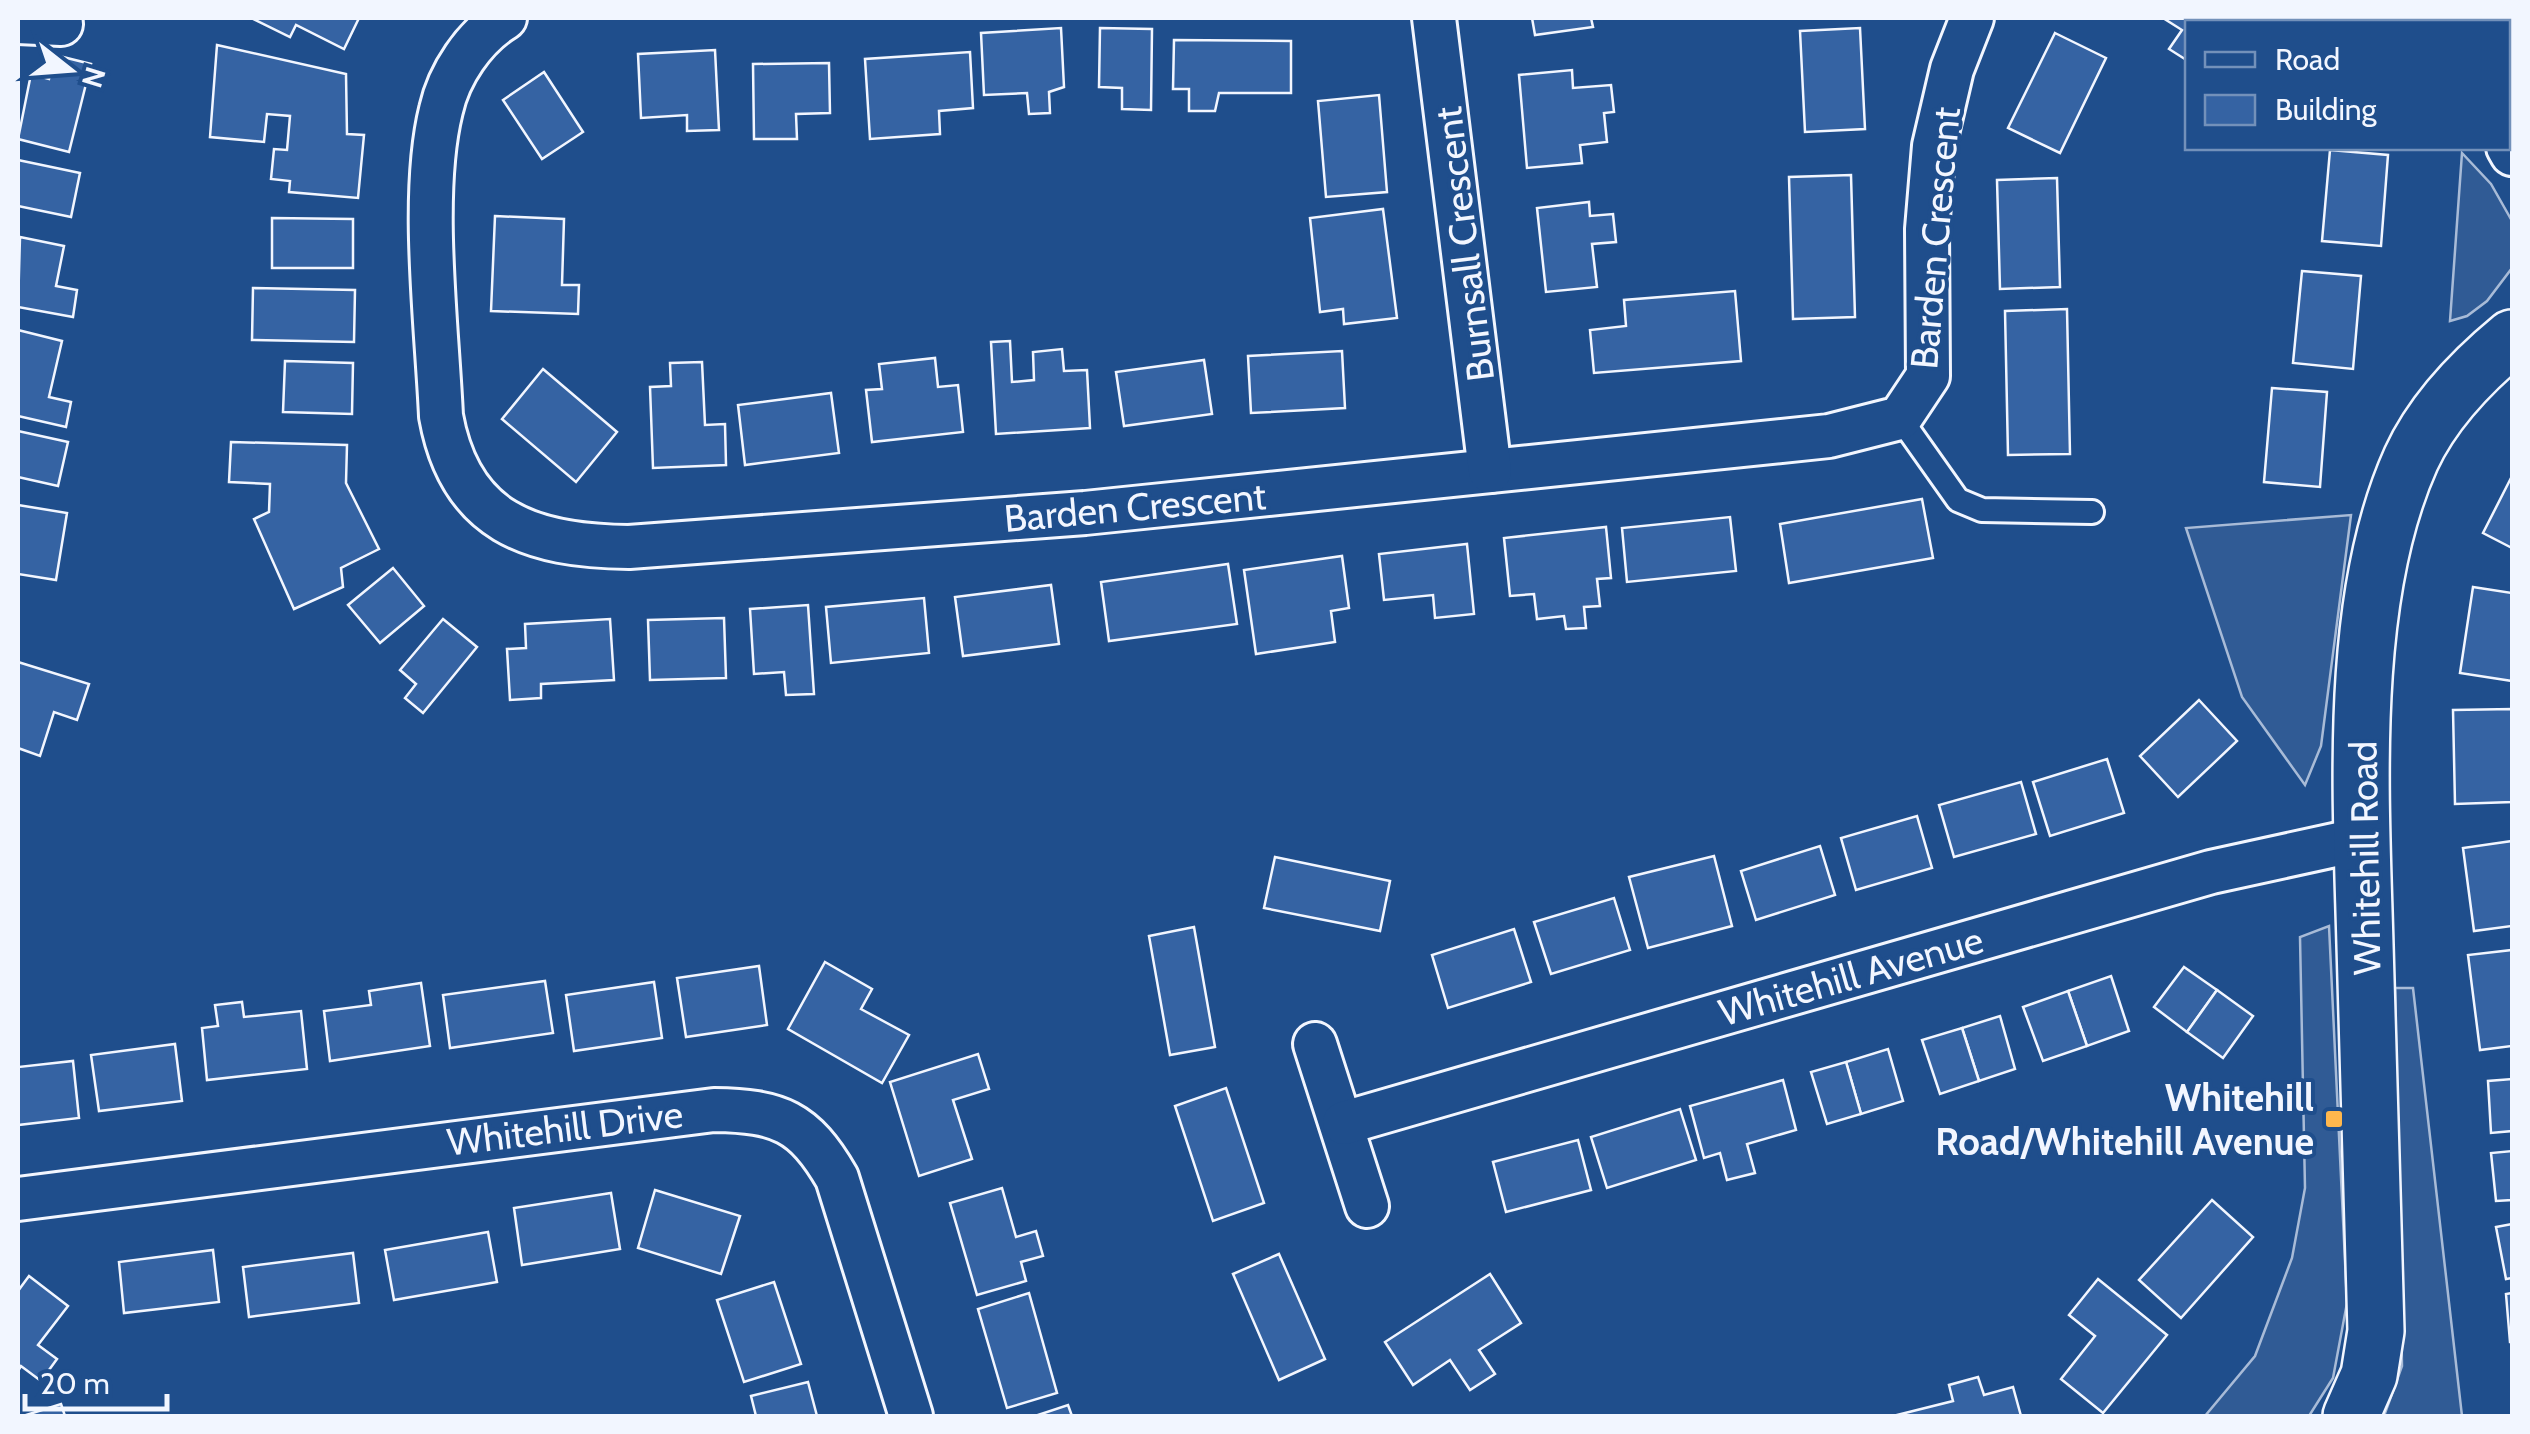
<svg xmlns="http://www.w3.org/2000/svg" width="2530" height="1434" viewBox="0 0 2530 1434" font-family="Cabin,sans-serif">
	<rect width="100%" height="100%" fill="#1f4e8c"/>
	<g fill="#305b95" stroke="#a8bbd7" stroke-width="2.5">
		<polygon points="2462,153 2491,184 2512,221 2512,268 2487,301 2467,316 2450,321"/>
		<polygon points="2351,515 2321,746 2305,785 2242,697 2186,528"/>
		<polygon points="2329,926 2347,1303 2333,1378 2309,1416 2205,1416 2255,1356 2292,1258 2305,1188 2300,937"/>
		<polygon points="2395,988 2413,988 2462,1416 2384,1416 2402,1366"/>
	</g>
	<g fill="#3563a3" stroke="#f2f6ff" stroke-width="2.5">
		<polygon points="251,18 359,18 344,49 296,25 290,37"/>
		<polygon points="1532,18 1591,18 1593,27 1535,35"/>
		<polygon points="2163,18 2240,18 2237,22 2188,22 2188,61 2169,49 2182,30"/>
		<polygon points="1061,28 1064,87 1049,92 1050,113 1029,114 1027,93 984,95 981,33"/>
		<polygon points="1100,28 1152,29 1151,110 1122,109 1122,88 1099,87"/>
		<polygon points="1860,28 1865,129 1805,132 1800,31"/>
		<polygon points="2055,33 2106,58 2060,153 2008,128"/>
		<polygon points="1174,40 1291,41 1291,93 1219,93 1215,111 1189,111 1189,89 1173,89"/>
		<polygon points="217,45 346,74 347,134 364,135 358,198 289,192 290,181 271,179 274,149 287,150 290,116 267,114 264,142 210,137"/>
		<polygon points="715,50 719,130 687,131 687,115 641,118 638,54"/>
		<polygon points="970,52 973,108 939,111 940,134 870,139 865,59"/>
		<polygon points="55,55 91,64 69,152 18,139 31,74 49,79"/>
		<polygon points="829,63 830,113 796,114 797,139 754,139 753,64"/>
		<polygon points="1572,70 1573,88 1611,85 1614,112 1604,113 1607,142 1580,145 1582,163 1527,168 1519,75"/>
		<polygon points="544,72 583,132 542,159 503,100"/>
		<polygon points="1379,95 1387,192 1326,197 1318,101"/>
		<polygon points="2330,150 2388,155 2381,246 2322,241"/>
		<polygon points="18,160 80,173 71,217 18,206"/>
		<polygon points="1851,175 1855,317 1793,319 1789,177"/>
		<polygon points="2057,178 2060,287 2000,289 1997,180"/>
		<polygon points="1589,202 1590,216 1613,214 1616,242 1592,244 1597,287 1546,292 1537,208"/>
		<polygon points="1383,209 1397,318 1344,324 1343,309 1320,312 1310,218"/>
		<polygon points="495,216 564,219 562,285 579,285 578,314 491,311"/>
		<polygon points="272,218 353,219 353,268 272,268"/>
		<polygon points="20,237 64,246 56,286 77,290 73,317 18,307"/>
		<polygon points="2302,271 2361,276 2353,369 2293,363"/>
		<polygon points="253,288 355,290 354,342 252,340"/>
		<polygon points="1735,291 1741,361 1594,373 1590,330 1626,326 1624,300"/>
		<polygon points="2067,309 2070,454 2008,455 2005,311"/>
		<polygon points="18,330 62,341 49,397 71,402 66,427 18,416"/>
		<polygon points="1010,341 1012,382 1034,380 1033,352 1062,349 1064,371 1087,370 1090,428 996,434 991,342"/>
		<polygon points="1342,351 1345,408 1251,413 1248,356"/>
		<polygon points="935,358 938,387 958,385 963,432 872,442 866,390 882,389 879,364"/>
		<polygon points="1204,360 1212,414 1124,426 1116,372"/>
		<polygon points="285,361 353,363 352,414 283,412"/>
		<polygon points="702,362 705,425 725,424 726,465 653,468 650,387 671,386 670,363"/>
		<polygon points="543,369 617,432 576,482 502,419"/>
		<polygon points="2272,388 2327,392 2320,487 2264,482"/>
		<polygon points="831,393 839,453 745,465 738,405"/>
		<polygon points="18,431 68,442 58,486 18,477"/>
		<polygon points="231,442 347,445 346,483 379,549 341,568 343,587 294,609 254,519 269,512 270,484 229,482"/>
		<polygon points="2512,476 2512,548 2483,533"/>
		<polygon points="1922,499 1933,558 1789,583 1780,524"/>
		<polygon points="18,505 67,513 56,580 18,574"/>
		<polygon points="1730,517 1736,571 1627,582 1622,528"/>
		<polygon points="1606,527 1611,578 1597,579 1600,606 1584,607 1586,628 1566,629 1564,616 1537,619 1534,594 1510,596 1504,538"/>
		<polygon points="1467,544 1474,614 1435,618 1433,595 1384,600 1379,554"/>
		<polygon points="1342,556 1349,608 1331,611 1335,642 1256,654 1244,570"/>
		<polygon points="1228,564 1237,624 1109,641 1101,582"/>
		<polygon points="393,568 424,606 380,643 348,605"/>
		<polygon points="1051,585 1059,644 963,656 955,597"/>
		<polygon points="2473,587 2512,593 2512,681 2460,673"/>
		<polygon points="924,598 929,653 831,663 826,607"/>
		<polygon points="808,605 814,694 786,695 784,672 754,674 750,609"/>
		<polygon points="724,618 726,678 650,680 648,620"/>
		<polygon points="443,619 477,647 423,713 405,698 416,684 400,670"/>
		<polygon points="610,619 614,680 541,684 541,698 510,700 507,649 526,648 525,624"/>
		<polygon points="18,662 89,684 77,720 54,712 40,756 18,748"/>
		<polygon points="2199,700 2237,741 2178,797 2140,756"/>
		<polygon points="2512,709 2512,802 2455,804 2453,710"/>
		<polygon points="2107,759 2124,813 2050,836 2033,782"/>
		<polygon points="2021,782 2036,834 1954,857 1939,805"/>
		<polygon points="1917,816 1932,868 1856,890 1841,838"/>
		<polygon points="2512,841 2512,926 2474,931 2463,848"/>
		<polygon points="1820,846 1835,895 1756,920 1741,871"/>
		<polygon points="1714,856 1732,926 1648,948 1629,877"/>
		<polygon points="1275,857 1390,881 1380,931 1264,908"/>
		<polygon points="1614,898 1630,950 1551,974 1534,922"/>
		<polygon points="1194,927 1215,1047 1170,1055 1149,936"/>
		<polygon points="1514,929 1531,982 1448,1008 1432,955"/>
		<polygon points="2512,950 2512,1046 2480,1050 2468,955"/>
		<polygon points="825,962 872,989 861,1009 909,1035 882,1083 788,1029"/>
		<polygon points="759,966 767,1025 686,1037 677,978"/>
		<polygon points="2184,967 2217,990 2187,1032 2154,1007"/>
		<polygon points="2111,976 2129,1031 2087,1046 2068,991"/>
		<polygon points="545,981 553,1033 450,1048 443,995"/>
		<polygon points="654,982 662,1038 574,1051 566,995"/>
		<polygon points="421,983 430,1046 330,1061 324,1011 371,1005 369,991"/>
		<polygon points="2217,990 2253,1016 2223,1058 2187,1032"/>
		<polygon points="2068,991 2087,1046 2043,1061 2023,1007"/>
		<polygon points="242,1002 244,1017 301,1011 307,1069 207,1080 202,1028 218,1026 215,1005"/>
		<polygon points="2000,1016 2015,1069 1979,1081 1962,1028"/>
		<polygon points="1962,1028 1979,1081 1940,1094 1922,1040"/>
		<polygon points="175,1044 182,1101 99,1111 91,1055"/>
		<polygon points="1888,1049 1903,1101 1861,1114 1846,1062"/>
		<polygon points="978,1054 989,1089 953,1100 972,1159 919,1176 890,1082"/>
		<polygon points="73,1061 79,1118 18,1125 18,1067"/>
		<polygon points="1846,1062 1861,1114 1827,1124 1811,1072"/>
		<polygon points="2512,1079 2512,1131 2491,1133 2488,1081"/>
		<polygon points="1783,1080 1796,1130 1747,1144 1755,1173 1727,1180 1720,1153 1704,1158 1690,1106"/>
		<polygon points="1226,1088 1264,1203 1213,1221 1175,1106"/>
		<polygon points="1680,1109 1696,1160 1607,1188 1591,1137"/>
		<polygon points="1578,1140 1591,1190 1506,1212 1493,1162"/>
		<polygon points="2512,1151 2512,1200 2496,1201 2491,1153"/>
		<polygon points="1002,1188 1016,1237 1036,1231 1043,1256 1021,1262 1026,1281 977,1295 950,1203"/>
		<polygon points="655,1190 740,1216 721,1274 638,1248"/>
		<polygon points="611,1193 620,1249 522,1265 514,1208"/>
		<polygon points="2212,1200 2253,1237 2181,1318 2139,1280"/>
		<polygon points="2512,1224 2512,1278 2506,1279 2496,1227"/>
		<polygon points="488,1232 497,1282 394,1300 385,1250"/>
		<polygon points="213,1250 219,1302 124,1313 119,1262"/>
		<polygon points="353,1253 359,1303 249,1317 243,1267"/>
		<polygon points="1279,1254 1325,1359 1279,1380 1233,1274"/>
		<polygon points="1490,1274 1521,1323 1479,1350 1495,1374 1470,1390 1450,1360 1413,1385 1385,1342"/>
		<polygon points="29,1276 68,1306 38,1345 57,1359 41,1381 21,1366 18,1371 18,1291"/>
		<polygon points="2098,1279 2167,1335 2103,1413 2061,1379 2095,1336 2069,1315"/>
		<polygon points="774,1282 801,1364 744,1382 717,1300"/>
		<polygon points="1029,1293 1057,1393 1007,1408 978,1309"/>
		<polygon points="2512,1293 2512,1342 2510,1342 2506,1294"/>
		<polygon points="1978,1377 1984,1395 2013,1387 2021,1416 1893,1416 1953,1401 1949,1385"/>
		<polygon points="808,1382 817,1416 756,1416 751,1396"/>
		<polygon points="61,1404 65,1416 23,1416"/>
		<polygon points="1068,1405 1072,1416 1035,1416"/>
	</g>
	<g fill="none" stroke-linecap="round" stroke-linejoin="round">
		<g stroke="#f2f6ff" stroke-width="28">
			<g id="lane">
				<polyline points="2508,29 2512,22"/>
				<polyline points="1900,418 1958,500 1982,510 2092,512"/>
			</g>
		</g>
		<g stroke="#f2f6ff" stroke-width="48">
			<g id="street">
				<path d="M505,18C474,37 449,74 441,110C420,194 437,327 441,416C460,522 530,546 629,547L1085,513L1829,436L1900,418L1928,376L1927,229L1934,146L1952,69L1972,18"/>
				<polyline points="1434,18 1490,471"/>
				<polyline points="2377,18 2385,22"/>
				<polyline points="18,22 61,24"/>
				<polyline points="2508,147 2512,154"/>
				<polyline points="1315,1044 1367,1206"/>
				<polyline points="1344,1123 2211,872 2362,839"/>
				<path d="M18,1199L714,1110C779,1111 804,1121 837,1178L911,1416"/>
			</g>
		</g>
		<g stroke="#f2f6ff" stroke-width="60">
			<path id="secondary" d="M2351,1416L2369,1375L2376,1331C2372,1202 2369,1073 2365,945C2361,794 2348,599 2411,459C2433,411 2472,371 2512,338"/>
		</g>
		<use href="#lane" stroke="#1f4e8c" stroke-width="22"/>
		<use href="#street" stroke="#1f4e8c" stroke-width="42"/>
		<use href="#secondary" stroke="#1f4e8c" stroke-width="55"/>
	</g>
	<rect fill="#ffb74d" stroke="#1f4e8c" stroke-width="4" x="2324" y="1109" width="20" height="20" rx="5"/>
	<g text-anchor="middle" dominant-baseline="central" stroke-width="8" stroke-linejoin="round" paint-order="stroke">
		<g font-size="38" fill="#f2f6ff" stroke="#1f4e8c">
			<text transform="translate(1935 238) rotate(-85)">Barden Crescent</text>
			<text transform="translate(1464 244) rotate(-97)">Burnsall Crescent</text>
			<text transform="translate(1135 507) rotate(-5)">Barden Crescent</text>
			<text transform="translate(2365 858) rotate(-91)">Whitehill Road</text>
			<text transform="translate(1851 976) rotate(-16)">Whitehill Avenue</text>
			<text transform="translate(565 1128) rotate(-7)">Whitehill Drive</text>
		</g>
		<g font-size="38" font-weight="bold" fill="#f2f6ff" stroke="#1f4e8c" text-anchor="end">
			<text x="2314" y="1097">Whitehill<tspan x="2314" dy="44">Road/Whitehill Avenue</tspan></text>
		</g>
	</g>
	<rect width="2530" height="1434" fill="none" stroke="#f2f6ff" stroke-width="40"/>
	<rect x="2185" y="20" width="325" height="130" fill="#1f4e8c" stroke="#7391ba" stroke-width="2.5"/>
	<rect x="2205" y="52" width="50" height="15" fill="#1f4e8c" stroke="#7391ba" stroke-width="2.5"/>
	<text x="2275" y="70" font-size="30" fill="#f2f6ff">Road</text>
	<rect x="2205" y="95" width="50" height="30" fill="#3563a3" stroke="#7391ba" stroke-width="2.5"/>
	<text x="2275" y="120" font-size="30" fill="#f2f6ff">Building</text>
	<g transform="translate(70 70) rotate(107)" stroke="#1f4e8c" stroke-width="8" paint-order="stroke">
	<path d="M0-8L18 38L0 25L-18 38Z" fill="#f2f6ff"/>
	<text y="-15" font-size="28" font-weight="bold" text-anchor="middle" fill="#f2f6ff">N</text>
	</g>
	<path d="M25 1394v15h142v-15" fill="none" stroke="#f2f6ff" stroke-width="5"/>
	<text x="40" y="1394" font-size="30" fill="#f2f6ff" stroke="#1f4e8c" stroke-width="8" paint-order="stroke">20 m</text>
</svg>
